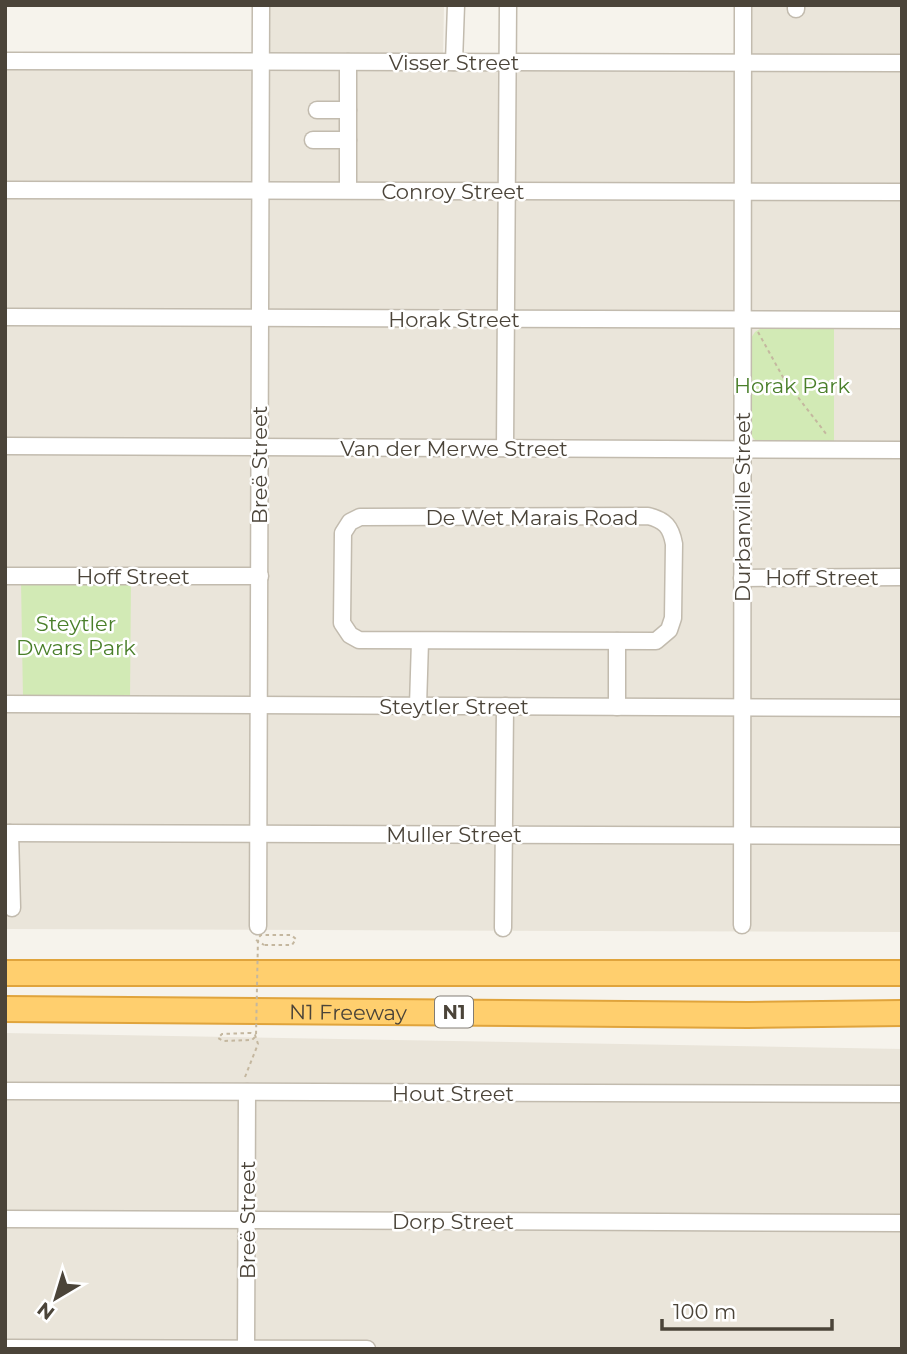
<svg xmlns="http://www.w3.org/2000/svg" width="907" height="1354" viewBox="0 0 907 1354" font-family="Montserrat,sans-serif">
	<rect width="100%" height="100%" fill="#f6f3ec"/>
	<g fill="#eae5da">
		<polygon points="262,5 444,5 443,60 742,62 742,5 902,5 902,932 5,929 5,59 262,61"/>
		<polygon points="5,1033 902,1049 902,1349 5,1349"/>
	</g>
	<g fill="#d2eab5">
		<polygon points="763,327 834,327 834,443 762,443 755,440 751,436 749,341 755,332"/>
		<polygon points="131,580 130,700 23,699 21,581"/>
	</g>
	<g fill="none" stroke-linecap="round" stroke-linejoin="round">
		<g stroke="#c2bbae" stroke-width="19">
			<g id="minor">
				<polyline points="796,5 796,9"/>
				<polyline points="5,61 902,63"/>
				<polyline points="348,62 348,190"/>
				<polyline points="454,62 456,5"/>
				<polyline points="317,110 348,110"/>
				<polyline points="313,140 348,140"/>
				<polyline points="5,190 902,192"/>
				<polyline points="5,317 902,320"/>
				<polyline points="5,446 902,450"/>
				<polyline points="505,448 508,5"/>
				<path d="M648,516C665,520 671,527 674,544L673,618L669,630L656,641L359,640L350,635L342,623L343,533L350,522L360,517Z"/>
				<polyline points="5,576 260,576"/>
				<polyline points="742,578 902,577"/>
				<polyline points="5,704 902,708"/>
				<polyline points="418,706 420,641"/>
				<polyline points="617,707 617,641"/>
				<polyline points="5,833 902,836"/>
				<polyline points="10,833 12,908"/>
				<polyline points="742,925 743,5"/>
				<polyline points="258,926 261,5"/>
				<polyline points="503,928 505,706"/>
				<polyline points="5,1091 902,1094"/>
				<polyline points="5,1219 902,1223"/>
				<polyline points="5,1348 367,1349"/>
				<polyline points="246,1349 247,1092"/>
			</g>
		</g>
		<g stroke="#e0a43c" stroke-width="28">
			<g id="highway">
				<polyline points="5,973 902,973"/>
				<path id="s1" d="M5,1009L748,1015L902,1013"/>
			</g>
		</g>
		<g stroke="#c4b79f" stroke-width="2" stroke-dasharray="3.5 3.5" stroke-linecap="butt">
			<polyline points="758,332 784,379 827,435"/>
			<polyline points="256,940 264,945"/>
			<polyline points="245,1077 258,1044 255,1035 251,1033"/>
		</g>
		<use href="#minor" stroke="#fff" stroke-width="16"/>
		<use href="#highway" stroke="#ffcf6e" stroke-width="24"/>
		<polyline stroke="#c4b79f" stroke-width="2" stroke-dasharray="3.5 3.5" stroke-linecap="butt" points="251,1033 222,1034 218,1038 223,1041 252,1040 256,1036 258,938 261,935 291,935 296,939 292,945 264,945"/>
	</g>
	<g text-anchor="middle" dominant-baseline="central" stroke-width="5" stroke-linejoin="round" paint-order="stroke">
		<rect fill="#fff" stroke="#817c74" stroke-width="2" x="435" y="996.5" width="38" height="31" rx="5"/>
		<g font-size="19" font-weight="bold" fill="#4b4439">
			<text x="454" y="1012">N1</text>
		</g>
		<g font-size="21" fill="#4b4439" stroke="#fff">
			<text x="454" y="62">Visser Street</text>
			<text x="453" y="191">Conroy Street</text>
			<text x="454" y="319">Horak Street</text>
			<text x="454" y="448">Van der Merwe Street</text>
			<text transform="translate(259 465) rotate(-90)">Breë Street</text>
			<text transform="translate(742 507) rotate(-90)">Durbanville Street</text>
			<text x="532" y="517">De Wet Marais Road</text>
			<text x="133" y="576">Hoff Street</text>
			<text x="822" y="577">Hoff Street</text>
			<text x="454" y="706">Steytler Street</text>
			<text x="454" y="834">Muller Street</text>
			<text stroke="none"><textPath href="#s1" startOffset="343">N1 Freeway</textPath></text>
			<text x="453" y="1093">Hout Street</text>
			<text transform="translate(247 1220) rotate(-90)">Breë Street</text>
			<text x="453" y="1221">Dorp Street</text>
		</g>
		<g font-size="21" fill="#4a7f2a" stroke="#fff">
			<text x="792" y="385">Horak Park</text>
			<text x="76" y="623">Steytler<tspan x="76" dy="24">Dwars Park</tspan></text>
		</g>
	</g>
	<rect width="907" height="1354" fill="none" stroke="#4b4439" stroke-width="14"/>
	<g transform="translate(56 1298) rotate(218)" stroke="#ffffff" stroke-width="5" paint-order="stroke">
	<path d="M0-5L12 26L0 18L-12 26Z" fill="#4b4439"/>
	<text y="-10" font-size="19" font-weight="bold" text-anchor="middle" fill="#4b4439">N</text>
	</g>
	<path d="M662 1319v10h170v-10" fill="none" stroke="#4b4439" stroke-width="3.5"/>
	<text x="673" y="1319" font-size="21" fill="#4b4439" stroke="#ffffff" stroke-width="5" paint-order="stroke">100 m</text>
</svg>
